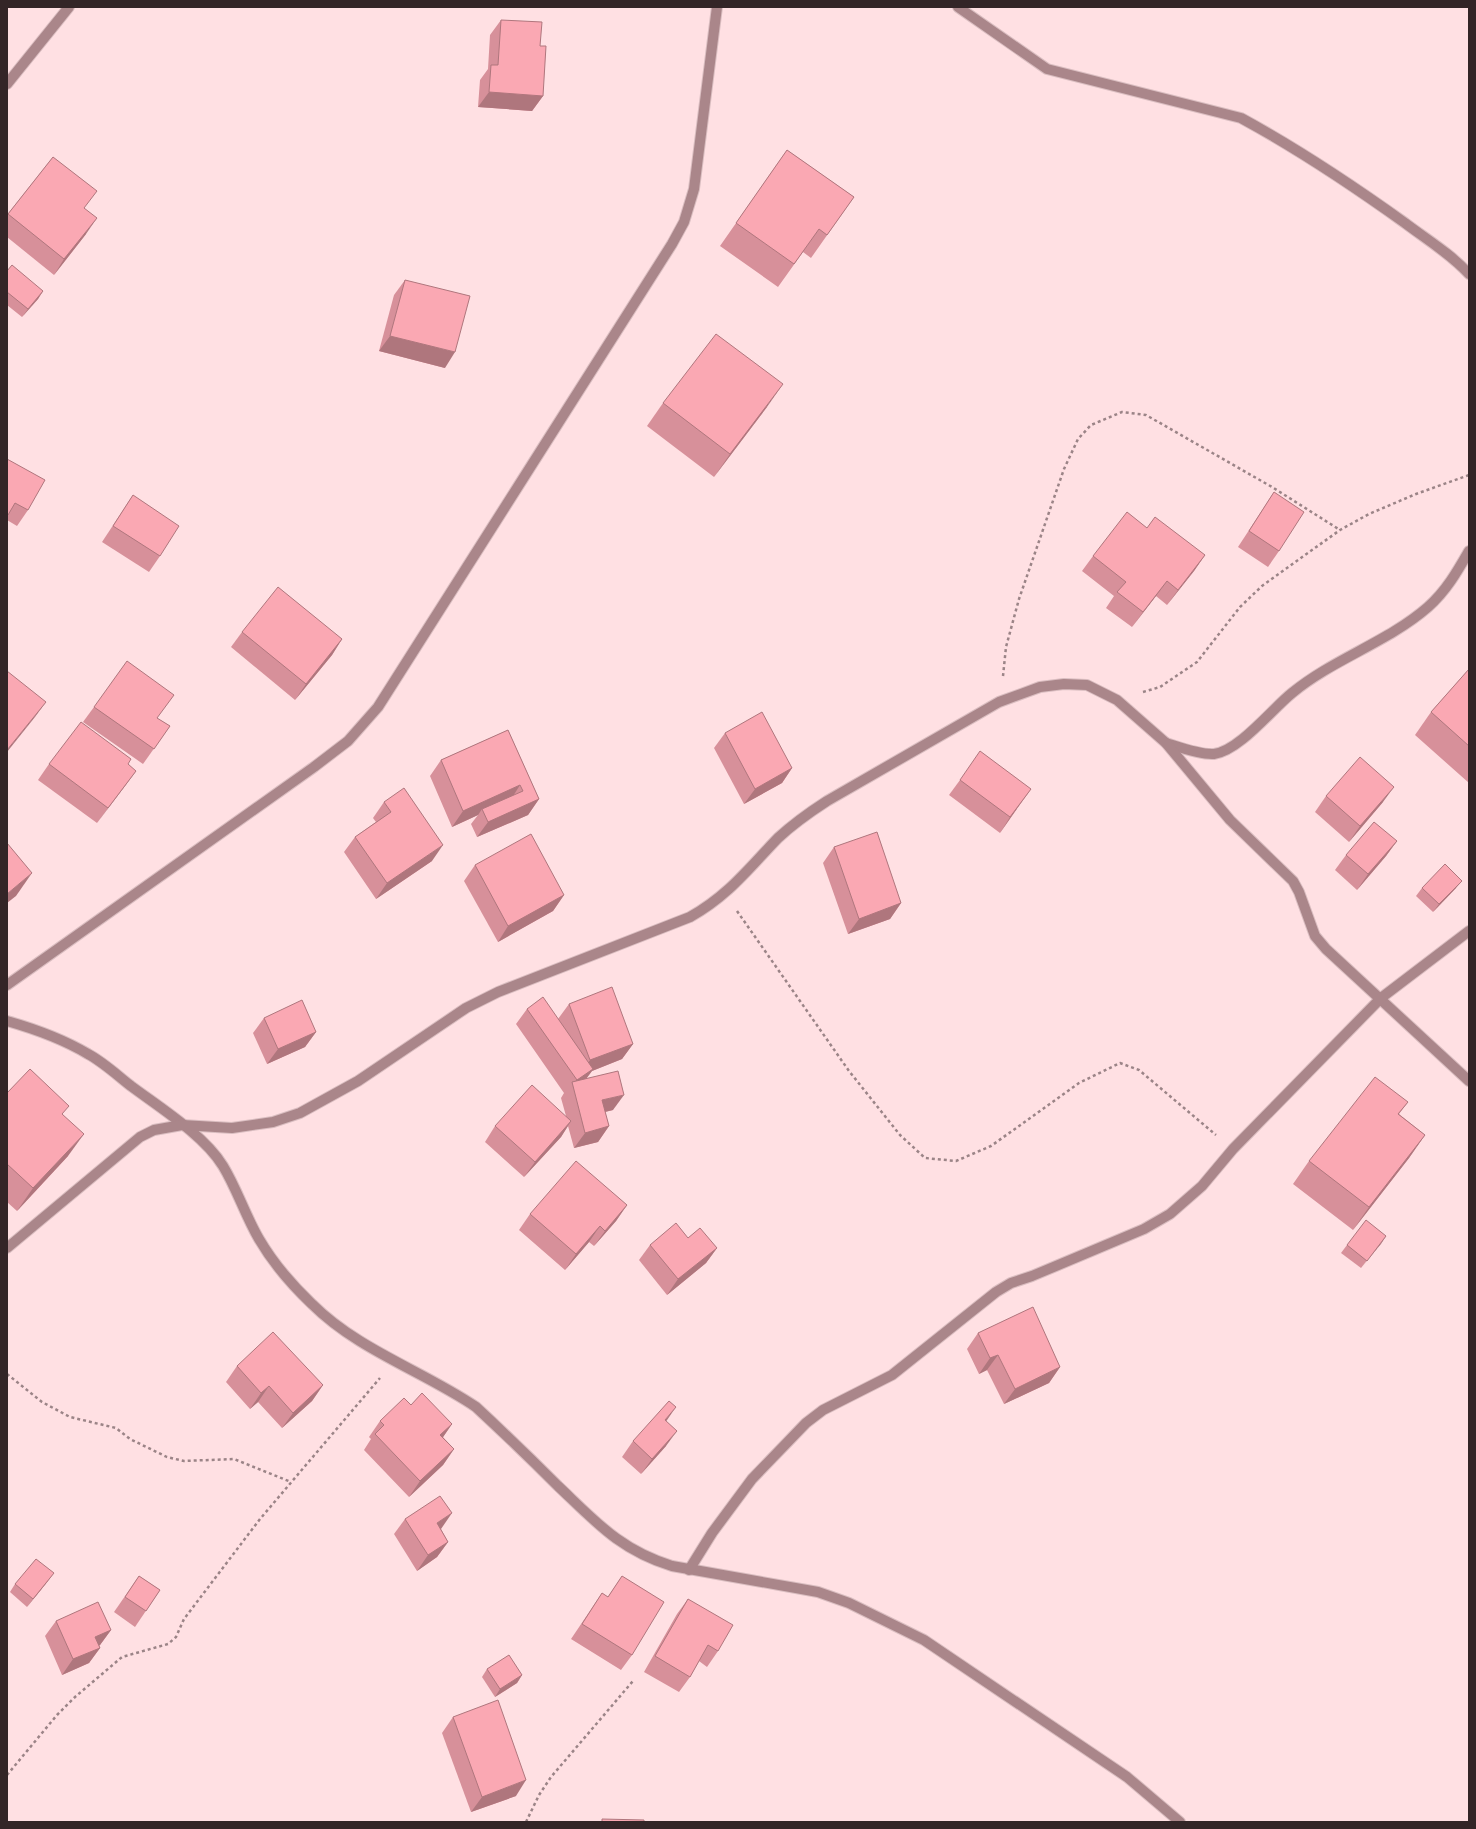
<svg xmlns="http://www.w3.org/2000/svg" width="1476" height="1829" viewBox="0 0 1476 1829" font-family="Quicksand,sans-serif">
	<rect width="100%" height="100%" fill="#ffe0e3"/>
	<g fill="none" stroke-linecap="round" stroke-linejoin="round">
		<g stroke="#dabec1" stroke-width="12">
			<g id="minor">
				<path d="M958,7L1047,69L1241,118C1298,149 1352,185 1405,223C1426,239 1451,254 1469,274"/>
				<polyline points="7,84 69,7"/>
				<path d="M1166,743C1179,747 1200,755 1214,754C1239,751 1272,709 1292,693C1333,659 1388,642 1428,607C1446,591 1457,572 1469,551"/>
				<polyline points="7,985 314,767 348,741 378,707 672,244 684,222 694,189 717,7"/>
				<path d="M7,1021C35,1029 63,1039 88,1054C103,1062 117,1075 131,1086C159,1107 204,1135 223,1166C237,1189 245,1215 259,1239C273,1263 292,1285 312,1304C358,1350 423,1371 476,1407C504,1433 531,1459 558,1486C596,1522 620,1550 672,1566L818,1592L849,1603L924,1640L1127,1777L1180,1822"/>
				<path d="M7,1248L140,1137L154,1130L182,1125L232,1128L273,1122L300,1113L358,1081L466,1008L498,992L690,917C728,896 749,868 778,838C793,824 810,812 827,801L999,702L1040,687L1064,684L1087,685L1117,700L1166,743L1230,820L1293,881L1299,892L1315,936L1326,949L1469,1081"/>
				<polyline points="689,1570 712,1533 752,1479 806,1423 823,1410 892,1375 996,1292 1011,1283 1032,1276 1144,1229 1170,1214 1202,1186 1233,1149 1381,998 1469,931"/>
			</g>
		</g>
		<g stroke="#9b8487" stroke-width="2.5" stroke-dasharray="3 3" stroke-linecap="butt">
			<polyline points="1003,676 1006,647 1019,599 1064,469 1078,439 1091,425 1122,412 1146,415 1272,487 1340,530"/>
			<polyline points="1143,692 1160,687 1197,662 1240,607 1262,586 1340,530 1369,514 1416,494 1469,475"/>
			<polyline points="737,911 849,1071 900,1135 925,1158 956,1161 991,1146 1079,1083 1120,1063 1139,1070 1216,1135"/>
			<polyline points="7,1374 42,1402 70,1417 116,1428 130,1439 167,1457 184,1461 234,1459 291,1482"/>
			<polyline points="7,1775 57,1715 75,1697 122,1657 168,1644 176,1637 184,1619 260,1519 380,1378"/>
			<polyline points="526,1822 539,1795 551,1777 633,1681"/>
		</g>
		<use href="#minor" stroke="#aa868a" stroke-width="10"/>
	</g>
	<g fill="#d7909a">
		<polygon points="501,20 540,46 543,96 532,111 478,107 480,80 488,69 490,35"/>
		<polygon points="787,150 854,197 811,258 803,252 778,287 720,246"/>
		<polygon points="53,157 85,209 86,234 54,275 7,237 7,215"/>
		<polygon points="7,271 43,291 38,299 22,317 7,305"/>
		<polygon points="405,280 445,368 379,351 394,295"/>
		<polygon points="663,403 767,407 714,477 647,426"/>
		<polygon points="7,459 28,510 17,526 7,520"/>
		<polygon points="1274,492 1279,551 1268,567 1238,547"/>
		<polygon points="133,495 160,556 149,572 102,542"/>
		<polygon points="1147,528 1205,555 1194,571 1167,605 1156,596 1132,627 1106,608 1114,596 1082,571 1093,556"/>
		<polygon points="242,632 342,639 332,655 295,700 231,647"/>
		<polygon points="1469,669 1469,783 1415,735 1431,712"/>
		<polygon points="94,707 157,718 170,726 143,764 83,722"/>
		<polygon points="508,730 539,799 528,815 477,837 471,824 478,815 452,827 430,776 441,760"/>
		<polygon points="725,733 792,768 782,783 744,804 714,748"/>
		<polygon points="49,764 136,771 97,823 38,780"/>
		<polygon points="960,780 1031,789 1000,833 949,795"/>
		<polygon points="1326,796 1383,802 1349,842 1315,812"/>
		<polygon points="384,802 432,861 376,899 344,852 355,837 376,822 373,818"/>
		<polygon points="1397,841 1386,856 1357,890 1335,870 1346,855"/>
		<polygon points="834,847 901,903 890,919 848,934 823,863"/>
		<polygon points="475,865 564,895 553,911 498,942 464,881"/>
		<polygon points="1422,888 1456,888 1433,912 1416,896"/>
		<polygon points="569,1004 633,1044 622,1059 592,1071 586,1079 613,1110 605,1112 609,1126 598,1142 574,1148 568,1126 561,1137 524,1177 485,1142 495,1126 566,1116 561,1098 564,1093 516,1024 527,1009 558,1019"/>
		<polygon points="264,1018 316,1032 305,1047 267,1064 253,1033"/>
		<polygon points="7,1093 63,1115 68,1156 17,1211 7,1202"/>
		<polygon points="1408,1102 1399,1114 1425,1135 1409,1158 1353,1230 1293,1184 1309,1161"/>
		<polygon points="627,1205 616,1221 594,1246 589,1242 565,1270 519,1230 530,1214"/>
		<polygon points="1386,1236 1361,1268 1341,1253 1347,1245"/>
		<polygon points="688,1238 717,1248 706,1263 667,1295 639,1260 650,1245"/>
		<polygon points="978,1333 1060,1367 1049,1383 1004,1404 987,1370 979,1374 967,1349"/>
		<polygon points="237,1366 323,1385 312,1401 282,1428 258,1402 250,1409 226,1382"/>
		<polygon points="411,1405 452,1424 443,1437 454,1449 443,1465 409,1497 364,1450 371,1439 369,1437 380,1421"/>
		<polygon points="633,1441 666,1446 641,1474 622,1457"/>
		<polygon points="405,1519 441,1529 448,1542 437,1557 417,1571 394,1534"/>
		<polygon points="139,1576 160,1590 135,1627 114,1612"/>
		<polygon points="622,1576 632,1655 621,1670 571,1639 602,1593 608,1597"/>
		<polygon points="48,1581 27,1607 10,1592 15,1584"/>
		<polygon points="688,1599 718,1651 707,1667 699,1661 690,1677 679,1692 644,1672 677,1614"/>
		<polygon points="56,1621 111,1630 100,1645 99,1646 100,1648 89,1663 62,1675 45,1636"/>
		<polygon points="487,1669 522,1675 517,1683 495,1697 482,1677"/>
		<polygon points="453,1717 516,1796 471,1812 442,1733"/>
	</g>
	<g fill="#af767d">
		<polygon points="489,92 543,96 532,111 478,107"/>
		<polygon points="97,218 86,234 54,275 64,259"/>
		<polygon points="43,291 38,299 22,317 28,309"/>
		<polygon points="390,336 455,352 445,368 379,351"/>
		<polygon points="783,384 767,407 714,477 730,454"/>
		<polygon points="1205,555 1194,571 1167,605 1178,590"/>
		<polygon points="1167,581 1156,596 1132,627 1143,612"/>
		<polygon points="342,639 332,655 295,700 306,684"/>
		<polygon points="46,702 35,717 7,752 7,750"/>
		<polygon points="792,768 782,783 744,804 755,789"/>
		<polygon points="136,771 125,786 97,823 108,808"/>
		<polygon points="520,785 510,801 482,809 478,815 452,827 463,811"/>
		<polygon points="1394,787 1383,802 1349,842 1360,826"/>
		<polygon points="1031,789 1020,804 1000,833 1010,817"/>
		<polygon points="539,799 528,815 477,837 488,822"/>
		<polygon points="1397,841 1386,856 1357,890 1368,874"/>
		<polygon points="443,845 432,861 376,899 387,883"/>
		<polygon points="32,873 16,896 7,903 7,894"/>
		<polygon points="1462,881 1456,888 1433,912 1439,904"/>
		<polygon points="564,895 553,911 498,942 508,926"/>
		<polygon points="901,903 890,919 848,934 859,919"/>
		<polygon points="316,1032 305,1047 267,1064 278,1049"/>
		<polygon points="633,1044 622,1059 592,1071 582,1084 573,1085 590,1060"/>
		<polygon points="624,1095 613,1110 592,1115 602,1100"/>
		<polygon points="571,1121 561,1137 524,1177 535,1162"/>
		<polygon points="609,1126 598,1142 574,1148 585,1133"/>
		<polygon points="84,1134 68,1156 17,1211 33,1188"/>
		<polygon points="1425,1135 1409,1158 1353,1230 1369,1207"/>
		<polygon points="627,1205 616,1221 594,1246 605,1231"/>
		<polygon points="600,1226 589,1242 565,1270 576,1254"/>
		<polygon points="1386,1236 1381,1244 1361,1268 1367,1261"/>
		<polygon points="717,1248 706,1263 667,1295 678,1279"/>
		<polygon points="998,1355 987,1370 979,1374 990,1358"/>
		<polygon points="1060,1367 1049,1383 1004,1404 1015,1389"/>
		<polygon points="323,1385 312,1401 282,1428 293,1413"/>
		<polygon points="269,1386 258,1402 250,1409 261,1393"/>
		<polygon points="676,1407 665,1423 665,1420"/>
		<polygon points="452,1424 441,1440 440,1435"/>
		<polygon points="677,1431 666,1446 641,1474 652,1459"/>
		<polygon points="454,1449 443,1465 409,1497 420,1481"/>
		<polygon points="452,1513 441,1529 426,1539 437,1523"/>
		<polygon points="448,1542 437,1557 417,1571 428,1555"/>
		<polygon points="54,1573 48,1581 27,1607 33,1599"/>
		<polygon points="111,1630 100,1645 84,1652 95,1637"/>
		<polygon points="100,1648 89,1663 62,1675 73,1659"/>
		<polygon points="522,1675 517,1683 495,1697 500,1689"/>
		<polygon points="526,1780 516,1796 471,1812 482,1797"/>
	</g>
	<g fill="#faa8b3" stroke="#af767d">
		<polygon points="501,20 542,22 540,46 546,46 543,96 489,92 491,65 498,65"/>
		<polygon points="787,150 854,197 827,235 819,229 794,264 736,223"/>
		<polygon points="53,157 97,191 84,208 97,218 64,259 8,214"/>
		<polygon points="12,265 43,291 28,309 7,292 7,271"/>
		<polygon points="405,280 470,296 455,352 390,336"/>
		<polygon points="716,334 783,384 730,454 663,403"/>
		<polygon points="7,459 45,480 28,510 15,503 8,515 7,514"/>
		<polygon points="1274,492 1304,512 1279,551 1249,531"/>
		<polygon points="133,495 179,526 160,556 113,526"/>
		<polygon points="1127,512 1147,528 1155,517 1205,555 1178,590 1167,581 1143,612 1117,592 1126,582 1093,556"/>
		<polygon points="278,587 342,639 306,684 242,632"/>
		<polygon points="127,661 174,695 157,718 170,726 154,749 94,707"/>
		<polygon points="1469,669 1469,746 1431,712"/>
		<polygon points="7,671 46,702 7,750"/>
		<polygon points="762,712 792,768 755,789 725,733"/>
		<polygon points="81,722 131,759 128,764 136,771 108,808 49,764"/>
		<polygon points="508,730 539,799 488,822 482,809 523,791 520,785 463,811 441,760"/>
		<polygon points="980,751 1031,789 1010,817 960,780"/>
		<polygon points="1360,757 1394,787 1360,826 1326,796"/>
		<polygon points="404,788 443,845 387,883 355,837 391,812 384,802"/>
		<polygon points="1374,822 1397,841 1368,874 1346,855"/>
		<polygon points="877,832 901,903 859,919 834,847"/>
		<polygon points="531,834 564,895 508,926 475,865"/>
		<polygon points="7,843 32,873 7,894"/>
		<polygon points="1445,864 1462,881 1439,904 1422,888"/>
		<polygon points="612,987 633,1044 590,1060 569,1004"/>
		<polygon points="543,997 593,1069 577,1080 527,1009"/>
		<polygon points="302,1000 316,1032 278,1049 264,1018"/>
		<polygon points="30,1069 69,1106 62,1114 84,1134 33,1188 7,1164 7,1093"/>
		<polygon points="618,1071 624,1095 602,1100 609,1126 585,1133 572,1082"/>
		<polygon points="1375,1077 1408,1102 1398,1114 1425,1135 1369,1207 1309,1161"/>
		<polygon points="532,1085 571,1121 535,1162 495,1126"/>
		<polygon points="576,1161 627,1205 605,1231 600,1226 576,1254 530,1214"/>
		<polygon points="1366,1220 1386,1236 1367,1261 1347,1245"/>
		<polygon points="676,1223 688,1238 700,1228 717,1248 678,1279 650,1245"/>
		<polygon points="1033,1307 1060,1367 1015,1389 998,1355 990,1358 978,1333"/>
		<polygon points="273,1332 323,1385 293,1413 269,1386 261,1393 237,1366"/>
		<polygon points="422,1393 452,1424 440,1435 454,1449 420,1481 375,1434 384,1425 380,1421 404,1398 411,1405"/>
		<polygon points="669,1401 676,1407 665,1420 677,1431 652,1459 633,1441"/>
		<polygon points="440,1496 452,1513 437,1523 448,1542 428,1555 405,1519"/>
		<polygon points="36,1559 54,1573 33,1599 15,1584"/>
		<polygon points="139,1576 160,1590 146,1611 125,1597"/>
		<polygon points="622,1576 664,1602 632,1655 582,1624 602,1593 608,1597"/>
		<polygon points="688,1599 733,1625 718,1651 708,1645 690,1677 655,1656"/>
		<polygon points="98,1602 111,1630 95,1637 100,1648 73,1659 56,1621"/>
		<polygon points="509,1655 522,1675 500,1689 487,1669"/>
		<polygon points="498,1700 526,1780 482,1797 453,1717"/>
		<polygon points="602,1819 644,1820 644,1822 602,1822"/>
	</g>
	<rect width="1476" height="1829" fill="none" stroke="#332527" stroke-width="16"/>
</svg>
